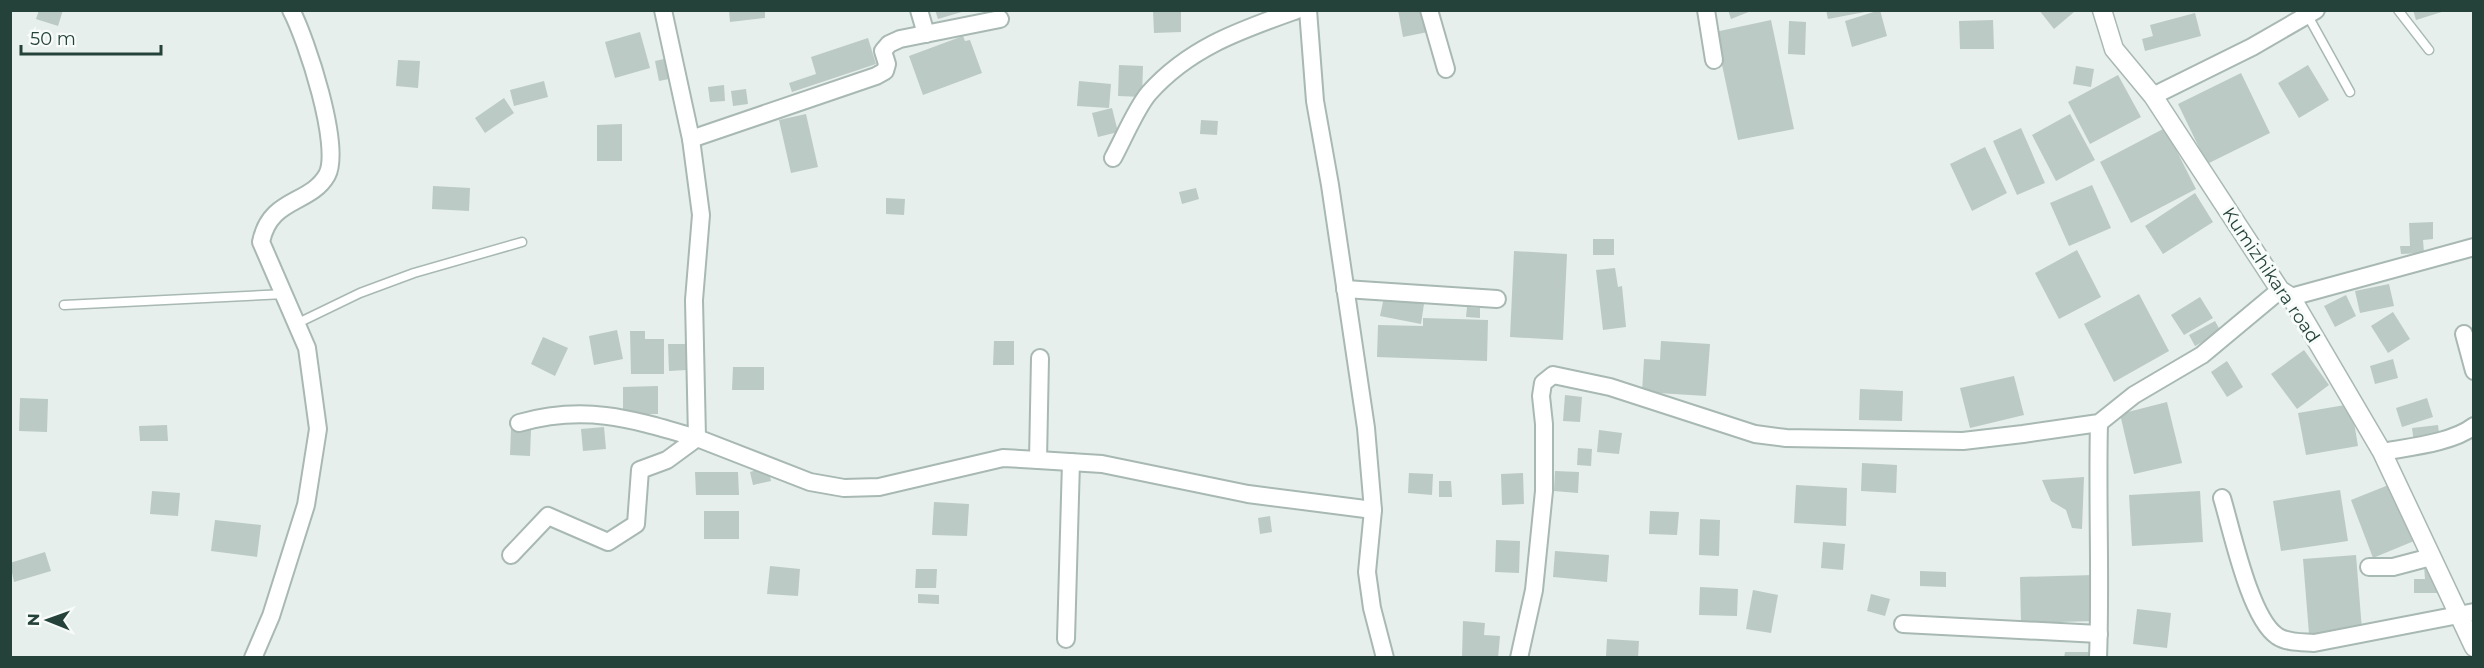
<svg xmlns="http://www.w3.org/2000/svg" width="2484" height="668" viewBox="0 0 2484 668" font-family="Montserrat,sans-serif">
	<rect width="100%" height="100%" fill="#e6efeb"/>
	<g fill="#bbcac4">
		<polygon points="39,10 63,10 58,26 36,19"/>
		<polygon points="729,10 765,10 765,18 730,22"/>
		<polygon points="935,10 964,10 965,11 938,19"/>
		<polygon points="1153,10 1181,10 1181,32 1154,33"/>
		<polygon points="1398,10 1423,10 1428,32 1403,37"/>
		<polygon points="1728,10 1751,10 1751,11 1731,19"/>
		<polygon points="1826,10 1865,10 1865,12 1828,19"/>
		<polygon points="1880,10 1887,36 1852,47 1845,21"/>
		<polygon points="2039,10 2073,10 2074,12 2054,29"/>
		<polygon points="2413,10 2445,10 2445,11 2416,20"/>
		<polygon points="2195,13 2201,36 2145,51 2142,39 2153,36 2150,25"/>
		<polygon points="1771,20 1794,129 1738,140 1715,32"/>
		<polygon points="1993,20 1994,49 1960,49 1959,21"/>
		<polygon points="1789,21 1806,22 1805,55 1788,54"/>
		<polygon points="640,32 650,68 615,78 605,42"/>
		<polygon points="963,36 965,41 970,40 982,73 923,95 909,56"/>
		<polygon points="868,38 876,64 792,92 789,83 816,74 811,57"/>
		<polygon points="664,59 669,79 659,81 655,61"/>
		<polygon points="398,60 420,61 418,88 396,86"/>
		<polygon points="1119,65 1143,66 1142,97 1118,96"/>
		<polygon points="2308,65 2329,100 2299,118 2278,83"/>
		<polygon points="2076,66 2094,69 2091,87 2073,84"/>
		<polygon points="2241,73 2270,133 2207,164 2178,104"/>
		<polygon points="2118,75 2141,117 2090,144 2068,102"/>
		<polygon points="544,81 548,97 514,106 510,90"/>
		<polygon points="1079,81 1111,84 1109,108 1077,106"/>
		<polygon points="724,85 725,101 710,102 708,87"/>
		<polygon points="746,89 748,104 733,106 731,91"/>
		<polygon points="504,98 514,113 485,133 475,118"/>
		<polygon points="1112,108 1118,132 1098,137 1092,113"/>
		<polygon points="806,114 818,167 791,173 779,120"/>
		<polygon points="2070,114 2095,160 2056,181 2032,135"/>
		<polygon points="1201,120 1218,121 1217,135 1200,134"/>
		<polygon points="622,124 622,161 597,161 597,125"/>
		<polygon points="2021,128 2045,183 2017,195 1993,141"/>
		<polygon points="2165,128 2196,189 2131,223 2100,162"/>
		<polygon points="1985,147 2007,193 1972,211 1950,164"/>
		<polygon points="2092,185 2111,228 2069,246 2050,203"/>
		<polygon points="433,186 470,188 469,211 432,209"/>
		<polygon points="1196,188 1199,199 1182,204 1179,192"/>
		<polygon points="2195,193 2213,222 2163,254 2145,226"/>
		<polygon points="886,198 905,199 904,215 886,214"/>
		<polygon points="2433,222 2433,239 2423,240 2424,253 2401,254 2400,246 2410,246 2409,223"/>
		<rect x="1593" y="239" width="21" height="16"/>
		<polygon points="2077,250 2101,297 2059,319 2035,273"/>
		<polygon points="1514,251 1567,254 1563,340 1510,337"/>
		<polygon points="1615,268 1618,287 1622,286 1626,327 1603,330 1596,270"/>
		<polygon points="2389,284 2394,306 2360,313 2355,291"/>
		<polygon points="2139,294 2169,351 2114,382 2084,324"/>
		<polygon points="2346,295 2356,316 2335,327 2324,306"/>
		<polygon points="1384,297 1424,304 1421,324 1380,316"/>
		<polygon points="2200,297 2213,318 2184,335 2171,315"/>
		<polygon points="1467,307 1480,308 1480,318 1466,317"/>
		<polygon points="2393,312 2410,339 2388,353 2371,326"/>
		<polygon points="1423,318 1488,320 1487,361 1377,357 1378,325 1423,326"/>
		<polygon points="2215,321 2221,332 2195,346 2189,335"/>
		<polygon points="617,330 623,359 594,365 589,336"/>
		<polygon points="630,331 645,331 645,339 664,339 664,374 631,374"/>
		<polygon points="543,337 568,348 555,376 531,364"/>
		<polygon points="994,341 1014,341 1014,365 993,365"/>
		<polygon points="1661,341 1710,344 1706,396 1642,392 1644,359 1660,360"/>
		<polygon points="668,344 686,344 687,370 669,371"/>
		<polygon points="2304,350 2329,385 2297,409 2271,374"/>
		<polygon points="2393,359 2398,378 2375,384 2370,366"/>
		<polygon points="2227,361 2243,387 2227,397 2211,372"/>
		<polygon points="733,367 764,367 764,390 732,390"/>
		<polygon points="2014,376 2024,415 1970,428 1960,388"/>
		<polygon points="658,386 658,414 623,414 623,387"/>
		<polygon points="1860,389 1903,391 1902,421 1859,420"/>
		<polygon points="1565,395 1582,397 1580,422 1563,421"/>
		<polygon points="20,398 48,399 47,432 19,431"/>
		<polygon points="2427,398 2433,417 2402,427 2396,408"/>
		<polygon points="2167,402 2182,463 2134,474 2120,414"/>
		<polygon points="2351,404 2358,446 2306,455 2298,413"/>
		<polygon points="167,425 168,441 140,441 139,426"/>
		<polygon points="2438,425 2440,441 2414,443 2412,428"/>
		<polygon points="604,427 606,449 583,451 581,429"/>
		<polygon points="511,429 531,430 530,456 510,455"/>
		<polygon points="1599,430 1622,433 1619,454 1597,452"/>
		<polygon points="1578,448 1592,449 1591,466 1577,465"/>
		<polygon points="1862,463 1897,465 1896,493 1861,491"/>
		<polygon points="768,467 771,481 753,485 750,472"/>
		<polygon points="1555,471 1579,472 1578,493 1554,491"/>
		<polygon points="695,472 738,472 739,495 696,495"/>
		<polygon points="1409,473 1433,474 1432,495 1408,493"/>
		<polygon points="1523,473 1524,504 1502,505 1501,474"/>
		<polygon points="2084,477 2082,529 2072,528 2066,510 2051,501 2042,480"/>
		<polygon points="1439,481 1451,481 1452,497 1439,497"/>
		<polygon points="2391,484 2414,541 2373,558 2351,500"/>
		<polygon points="1796,485 1847,488 1846,526 1794,523"/>
		<polygon points="2340,490 2348,541 2281,551 2273,501"/>
		<polygon points="152,491 180,493 178,516 150,514"/>
		<polygon points="2200,491 2203,542 2132,546 2129,495"/>
		<polygon points="934,502 969,504 967,536 932,535"/>
		<rect x="704" y="511" width="35" height="28"/>
		<polygon points="1650,511 1679,512 1677,535 1649,534"/>
		<polygon points="1270,516 1272,532 1260,534 1258,518"/>
		<polygon points="1700,519 1720,520 1719,556 1699,555"/>
		<polygon points="215,520 261,525 257,557 211,551"/>
		<polygon points="1496,540 1520,541 1519,573 1495,572"/>
		<polygon points="1823,542 1845,544 1843,570 1821,568"/>
		<polygon points="1555,551 1609,555 1607,582 1553,577"/>
		<polygon points="45,552 51,571 14,582 10,563"/>
		<polygon points="2356,555 2362,630 2309,634 2303,559"/>
		<polygon points="2441,565 2441,593 2414,593 2414,579 2425,579 2424,566"/>
		<polygon points="770,566 800,569 798,596 767,594"/>
		<polygon points="916,569 937,569 936,588 915,588"/>
		<polygon points="1920,571 1946,572 1946,587 1920,586"/>
		<polygon points="2094,575 2095,621 2021,623 2020,577"/>
		<polygon points="1700,587 1738,589 1737,616 1699,615"/>
		<polygon points="1753,590 1778,595 1771,633 1746,629"/>
		<polygon points="918,594 939,595 939,604 918,603"/>
		<polygon points="1871,594 1890,599 1885,616 1867,611"/>
		<polygon points="2137,609 2171,613 2167,648 2133,644"/>
		<polygon points="1463,621 1485,623 1484,635 1500,636 1498,658 1462,658"/>
		<polygon points="1607,639 1639,641 1638,658 1606,656"/>
		<polygon points="2065,652 2096,652 2096,658 2064,658"/>
	</g>
	<g fill="none" stroke-linecap="round" stroke-linejoin="round">
		<g stroke="#a8b8b2" stroke-width="11">
			<g id="service">
				<polyline points="2398,10 2429,50"/>
				<polyline points="2308,16 2350,92"/>
				<polyline points="64,305 285,294"/>
				<polyline points="298,323 360,293 414,273 522,242"/>
			</g>
		</g>
		<g stroke="#a8b8b2" stroke-width="20">
			<g id="minor">
				<polyline points="663,10 691,139 701,215 694,300 697,438 810,482 844,488 879,487 1003,458 1038,460 1102,464 1248,494 1373,510"/>
				<polyline points="919,10 926,34"/>
				<polyline points="1308,10 1315,101 1330,185 1366,428 1373,510 1367,572 1372,608 1385,658"/>
				<polyline points="1429,10 1446,69"/>
				<polyline points="1706,10 1714,60"/>
				<polyline points="2153,96 2252,47 2316,10"/>
				<polyline points="691,139 876,76 885,71 887,64 883,51 889,44 900,39 1000,19"/>
				<path d="M1113,158C1123,140 1136,108 1149,93C1190,47 1241,30 1297,10"/>
				<polyline points="1345,289 1497,299"/>
				<polyline points="2291,297 2474,247"/>
				<polyline points="2464,334 2474,371"/>
				<path d="M519,423C586,404 632,419 697,438"/>
				<path d="M2382,452C2409,447 2452,443 2474,426"/>
				<polyline points="1038,460 1040,358"/>
				<path d="M2222,498C2232,531 2250,618 2277,636C2287,643 2302,642 2314,643L2474,612"/>
				<polyline points="511,555 548,516 608,542 636,524 640,470 667,460 697,438"/>
				<polyline points="2369,567 2393,567 2431,557"/>
				<polyline points="1903,624 2099,634"/>
				<polyline points="1066,639 1071,462"/>
				<path d="M253,658L271,616L306,505L318,429L307,348L261,242C270,197 310,205 327,175C342,147 306,38 291,10"/>
				<polyline points="1519,658 1534,590 1544,491 1544,424 1541,396 1543,383 1553,375 1610,387 1755,434 1786,438 1963,441 2023,434 2099,423 2134,395 2202,355 2280,290"/>
				<path d="M2098,658C2101,579 2097,501 2099,423"/>
			</g>
		</g>
		<g stroke="#a8b8b2" stroke-width="21">
			<polyline id="tertiary" points="2102,10 2114,49 2153,96 2280,290 2291,297 2382,452 2474,647"/>
		</g>
		<use href="#service" stroke="#fff" stroke-width="8"/>
		<use href="#minor" stroke="#fff" stroke-width="16"/>
		<use href="#tertiary" stroke="#fff" stroke-width="18"/>
	</g>
	<g text-anchor="middle" dominant-baseline="central" stroke-width="6" stroke-linejoin="round" paint-order="stroke">
		<g font-size="18" fill="#24423a" stroke="#f7fbf9">
			<text transform="translate(2271 275) rotate(56)">Kumizhikara road</text>
		</g>
	</g>
	<rect width="2484" height="668" fill="none" stroke="#24423a" stroke-width="24"/>
	<g transform="translate(48 620) rotate(271)" stroke="#f7fbf9" stroke-width="4.5" paint-order="stroke">
	<path d="M0-4.5L10 22L0 15L-10 22Z" fill="#24423a"/>
	<text y="-9" font-size="16" font-weight="bold" text-anchor="middle" fill="#24423a">N</text>
	</g>
	<path d="M21 45v9h140v-9" fill="none" stroke="#24423a" stroke-width="3"/>
	<text x="30" y="45" font-size="18" fill="#24423a" stroke="#f7fbf9" stroke-width="4.5" paint-order="stroke">50 m</text>
</svg>
